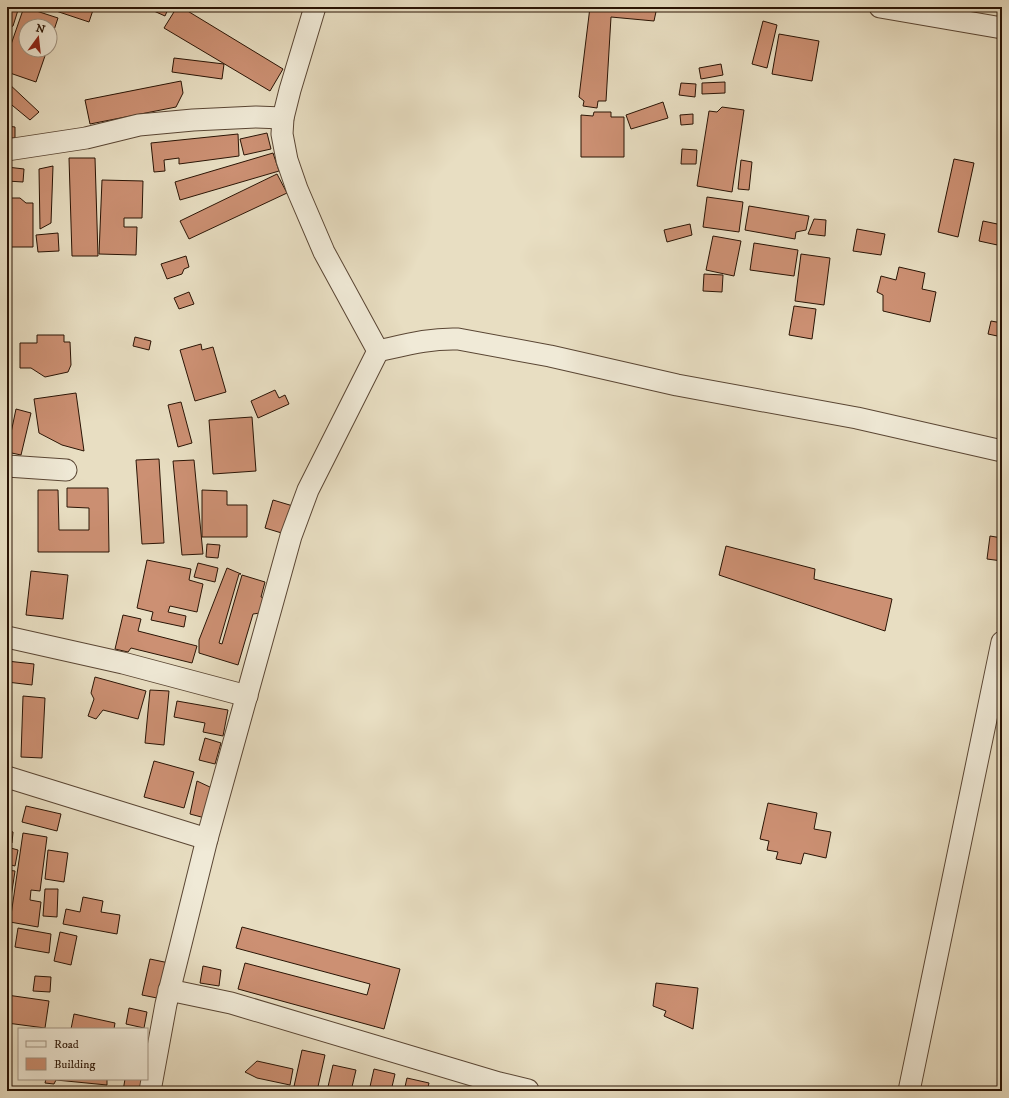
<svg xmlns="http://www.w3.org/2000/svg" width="1009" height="1098" viewBox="0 0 1009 1098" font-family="'IM FELL DW Pica',serif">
	<rect width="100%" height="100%" fill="#e8dec2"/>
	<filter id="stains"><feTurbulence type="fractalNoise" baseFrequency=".005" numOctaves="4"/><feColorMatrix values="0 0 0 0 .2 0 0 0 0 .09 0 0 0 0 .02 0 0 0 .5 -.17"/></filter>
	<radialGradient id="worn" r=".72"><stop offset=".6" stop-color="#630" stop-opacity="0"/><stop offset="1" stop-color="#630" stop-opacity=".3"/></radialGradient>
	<g fill="#cc9073" stroke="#2a1405">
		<polygon points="7,7 19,7 13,26 7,29"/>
		<polygon points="24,7 58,18 50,42 50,26 26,26 26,50 47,50 36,82 7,72 7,56"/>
		<polygon points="44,7 94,7 89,22"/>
		<polygon points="145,7 169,7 165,16"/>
		<polygon points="177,7 181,7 283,69 270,91 164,28"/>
		<polygon points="590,7 657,7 654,21 611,17 606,101 598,101 597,108 583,106 584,101 579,97"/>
		<polygon points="763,21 777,25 767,68 752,64"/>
		<polygon points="779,34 819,41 812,81 772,74"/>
		<polygon points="174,58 224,64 222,79 172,72"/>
		<polygon points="721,64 723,75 701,79 699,68"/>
		<polygon points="181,81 183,93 176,107 90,124 85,100"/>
		<polygon points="7,82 39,112 30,120 7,101"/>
		<polygon points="725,82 725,93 702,94 702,83"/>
		<polygon points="681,83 696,84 695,97 679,95"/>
		<polygon points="663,102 668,118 631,129 626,115"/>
		<polygon points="722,107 744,110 732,192 697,186 709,111 717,112"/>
		<polygon points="594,112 611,112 611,117 624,117 624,157 581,157 581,115 593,116"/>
		<polygon points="693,114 693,124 681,125 680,115"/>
		<polygon points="7,126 15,127 15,138 7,138"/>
		<polygon points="267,133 271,149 244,155 240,139"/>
		<polygon points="238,134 239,156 179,164 179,158 164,160 165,171 154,172 151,143"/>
		<polygon points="682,149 697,150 696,164 681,164"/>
		<polygon points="273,153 279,171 180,200 175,182"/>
		<polygon points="69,158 95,158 98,256 72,256"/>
		<polygon points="954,159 974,163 958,237 938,232"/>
		<polygon points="741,160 752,162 749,190 738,189"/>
		<polygon points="53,166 51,223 40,229 39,169"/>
		<polygon points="7,167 24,169 23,182 7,181"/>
		<polygon points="277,174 287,193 189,239 180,221"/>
		<polygon points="102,180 143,181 142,218 124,218 124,227 137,227 136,255 99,254"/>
		<polygon points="707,197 743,202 739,232 703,227"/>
		<polygon points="7,198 20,198 26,203 33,203 33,247 7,247"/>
		<polygon points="749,206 809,216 806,230 796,232 795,239 745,230"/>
		<polygon points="814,219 826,220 825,236 808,234"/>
		<polygon points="983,221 1002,225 1002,246 979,241"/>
		<polygon points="690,224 692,235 667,242 664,230"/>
		<polygon points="857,229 885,234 881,255 853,251"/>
		<polygon points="58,233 59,251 38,252 36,235"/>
		<polygon points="713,236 741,241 734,276 706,270"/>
		<polygon points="754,243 798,250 794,276 750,270"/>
		<polygon points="801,254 830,258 824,305 795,301"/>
		<polygon points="186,256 189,267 184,269 182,274 167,279 161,264"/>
		<polygon points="899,267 925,273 922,289 936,292 930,322 883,311 883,295 877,292 881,276 896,280"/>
		<polygon points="704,274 723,275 722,292 703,291"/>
		<polygon points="189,292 194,304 179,309 174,298"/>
		<polygon points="794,306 816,309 812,339 789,335"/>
		<polygon points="991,321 1002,323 1002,337 988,334"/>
		<polygon points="37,335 64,335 64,342 70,342 71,365 68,372 45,377 31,368 20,368 20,343 37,343"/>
		<polygon points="135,337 151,341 149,350 133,346"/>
		<polygon points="201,344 202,350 213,347 226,392 195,401 180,350"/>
		<polygon points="275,390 279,398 285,395 289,404 258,418 251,401"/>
		<polygon points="76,393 84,451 62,445 39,433 34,399"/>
		<polygon points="181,402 192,443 178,447 168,405"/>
		<polygon points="16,409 31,413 21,455 7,452"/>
		<polygon points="252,417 256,471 213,474 209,420"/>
		<polygon points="159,459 164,543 142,544 136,460"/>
		<polygon points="194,460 203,554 182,555 173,461"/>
		<polygon points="67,488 108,488 109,552 38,552 38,490 58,490 59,530 89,530 89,508 67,507"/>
		<polygon points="202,490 227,491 227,505 247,505 247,537 202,537"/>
		<polygon points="273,500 293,506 285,534 265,528"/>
		<polygon points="990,536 1002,538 1002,561 987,559"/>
		<polygon points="207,544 220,545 218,558 206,557"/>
		<polygon points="726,546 815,569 814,579 892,599 885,631 719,575"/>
		<polygon points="147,560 191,569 189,580 203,584 197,612 170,606 168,612 186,616 184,627 151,620 153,612 137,608"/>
		<polygon points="198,563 218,568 215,582 194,577"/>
		<polygon points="227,568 241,574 239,574 219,643 222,644 242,575 265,582 261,597 264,598 260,613 253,614 238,665 199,653 199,640"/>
		<polygon points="31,571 68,575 63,619 26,615"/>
		<polygon points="123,615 141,619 138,631 197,646 192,663 131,648 128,652 115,649"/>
		<polygon points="7,661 34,664 32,685 7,682"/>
		<polygon points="95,677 146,691 138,719 103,710 96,719 88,716 94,699 91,693"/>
		<polygon points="150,690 169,691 164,745 145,743"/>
		<polygon points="23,696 45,698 42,758 21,757"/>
		<polygon points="177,701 228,710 223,736 203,732 205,723 174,717"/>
		<polygon points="205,738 221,743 215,764 199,760"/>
		<polygon points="154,761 194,772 184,808 144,797"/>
		<polygon points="197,781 212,788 205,818 190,814"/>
		<polygon points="768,803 817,813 814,829 831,832 826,858 804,853 801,864 776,859 778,852 767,850 769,841 760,839"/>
		<polygon points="26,806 61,814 57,831 22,822"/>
		<polygon points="7,830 13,832 12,843 7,842"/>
		<polygon points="23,833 47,837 40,891 31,890 30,900 41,902 38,927 10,922"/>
		<polygon points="7,847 18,850 15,866 7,864"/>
		<polygon points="48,850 68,853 64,882 45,879"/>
		<polygon points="7,870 15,871 8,917 7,917"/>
		<polygon points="45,889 58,889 57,917 43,916"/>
		<polygon points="83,897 103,901 101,912 120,915 117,934 63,924 66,909 80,912"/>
		<polygon points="7,927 11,927 7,956"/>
		<polygon points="242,927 400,969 384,1029 238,989 245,963 367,995 370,984 236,948"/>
		<polygon points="18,928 51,934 49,953 15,947"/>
		<polygon points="60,932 77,936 71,965 54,961"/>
		<polygon points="150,959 169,963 162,999 142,995"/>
		<polygon points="203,966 221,970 219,986 200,983"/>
		<polygon points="35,976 51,977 50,992 33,991"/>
		<polygon points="656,983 698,988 693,1029 664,1016 666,1011 653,1006"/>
		<polygon points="7,995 49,1001 45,1028 7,1023"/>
		<polygon points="129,1008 147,1012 144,1028 126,1024"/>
		<polygon points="74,1014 115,1023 114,1029 71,1029"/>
		<polygon points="302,1050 325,1055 317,1091 293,1091"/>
		<polygon points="257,1061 293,1069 290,1085 257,1078 245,1072"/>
		<polygon points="333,1065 356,1070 351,1091 327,1091"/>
		<polygon points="374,1069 395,1074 391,1091 369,1091"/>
		<polygon points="407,1078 429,1083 427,1091 404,1091"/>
		<polygon points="46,1079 107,1079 107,1085 56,1080 54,1084 45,1083"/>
		<polygon points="125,1079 142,1079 140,1091 123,1091"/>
		<polygon points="66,1088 66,1091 43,1091 42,1090"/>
	</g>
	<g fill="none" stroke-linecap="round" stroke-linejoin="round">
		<g stroke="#5a4634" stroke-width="23">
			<g id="minor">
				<polyline points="315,7 290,90 283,118 282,134 287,160 297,189 324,252 378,351"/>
				<polyline points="880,7 1002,28"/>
				<polyline points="7,150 86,138 139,125 193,120 256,117 283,118"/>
				<polyline points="7,466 66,470"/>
				<polyline points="7,637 123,663 247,696"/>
				<polyline points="7,777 207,839"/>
				<polyline points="169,990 231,1003 499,1083 528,1090"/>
				<path d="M150,1091L166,1004L207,839L291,536L308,490L378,351C405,345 430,338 458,339L550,356L677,385L857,418L1002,451"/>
				<polyline points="909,1091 1002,642"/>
			</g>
		</g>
		<use href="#minor" stroke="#f0ead7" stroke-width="21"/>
	</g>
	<rect width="1009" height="1098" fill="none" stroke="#e8dec2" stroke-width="24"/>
	<rect x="8" y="8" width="993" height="1082" fill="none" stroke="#2a1405" stroke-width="2"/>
	<rect x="12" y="12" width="985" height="1074" fill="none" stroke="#2a1405"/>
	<rect x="18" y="1028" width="130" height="52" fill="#f0ead7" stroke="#a19483"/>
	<rect x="26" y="1041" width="20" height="6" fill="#f0ead7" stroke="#a19483"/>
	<text x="54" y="1048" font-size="12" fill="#2a1405">Road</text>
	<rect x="26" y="1058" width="20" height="12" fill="#cc9073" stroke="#a19483"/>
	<text x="54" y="1068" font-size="12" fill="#2a1405">Building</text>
	<g transform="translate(38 38) rotate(15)"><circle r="19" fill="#f0ead7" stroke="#a19483"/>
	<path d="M0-3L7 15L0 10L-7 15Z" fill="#8f2418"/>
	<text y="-6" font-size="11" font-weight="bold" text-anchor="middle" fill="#2a1405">N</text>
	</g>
	<rect width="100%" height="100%" filter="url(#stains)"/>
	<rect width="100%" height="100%" fill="url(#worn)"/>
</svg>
